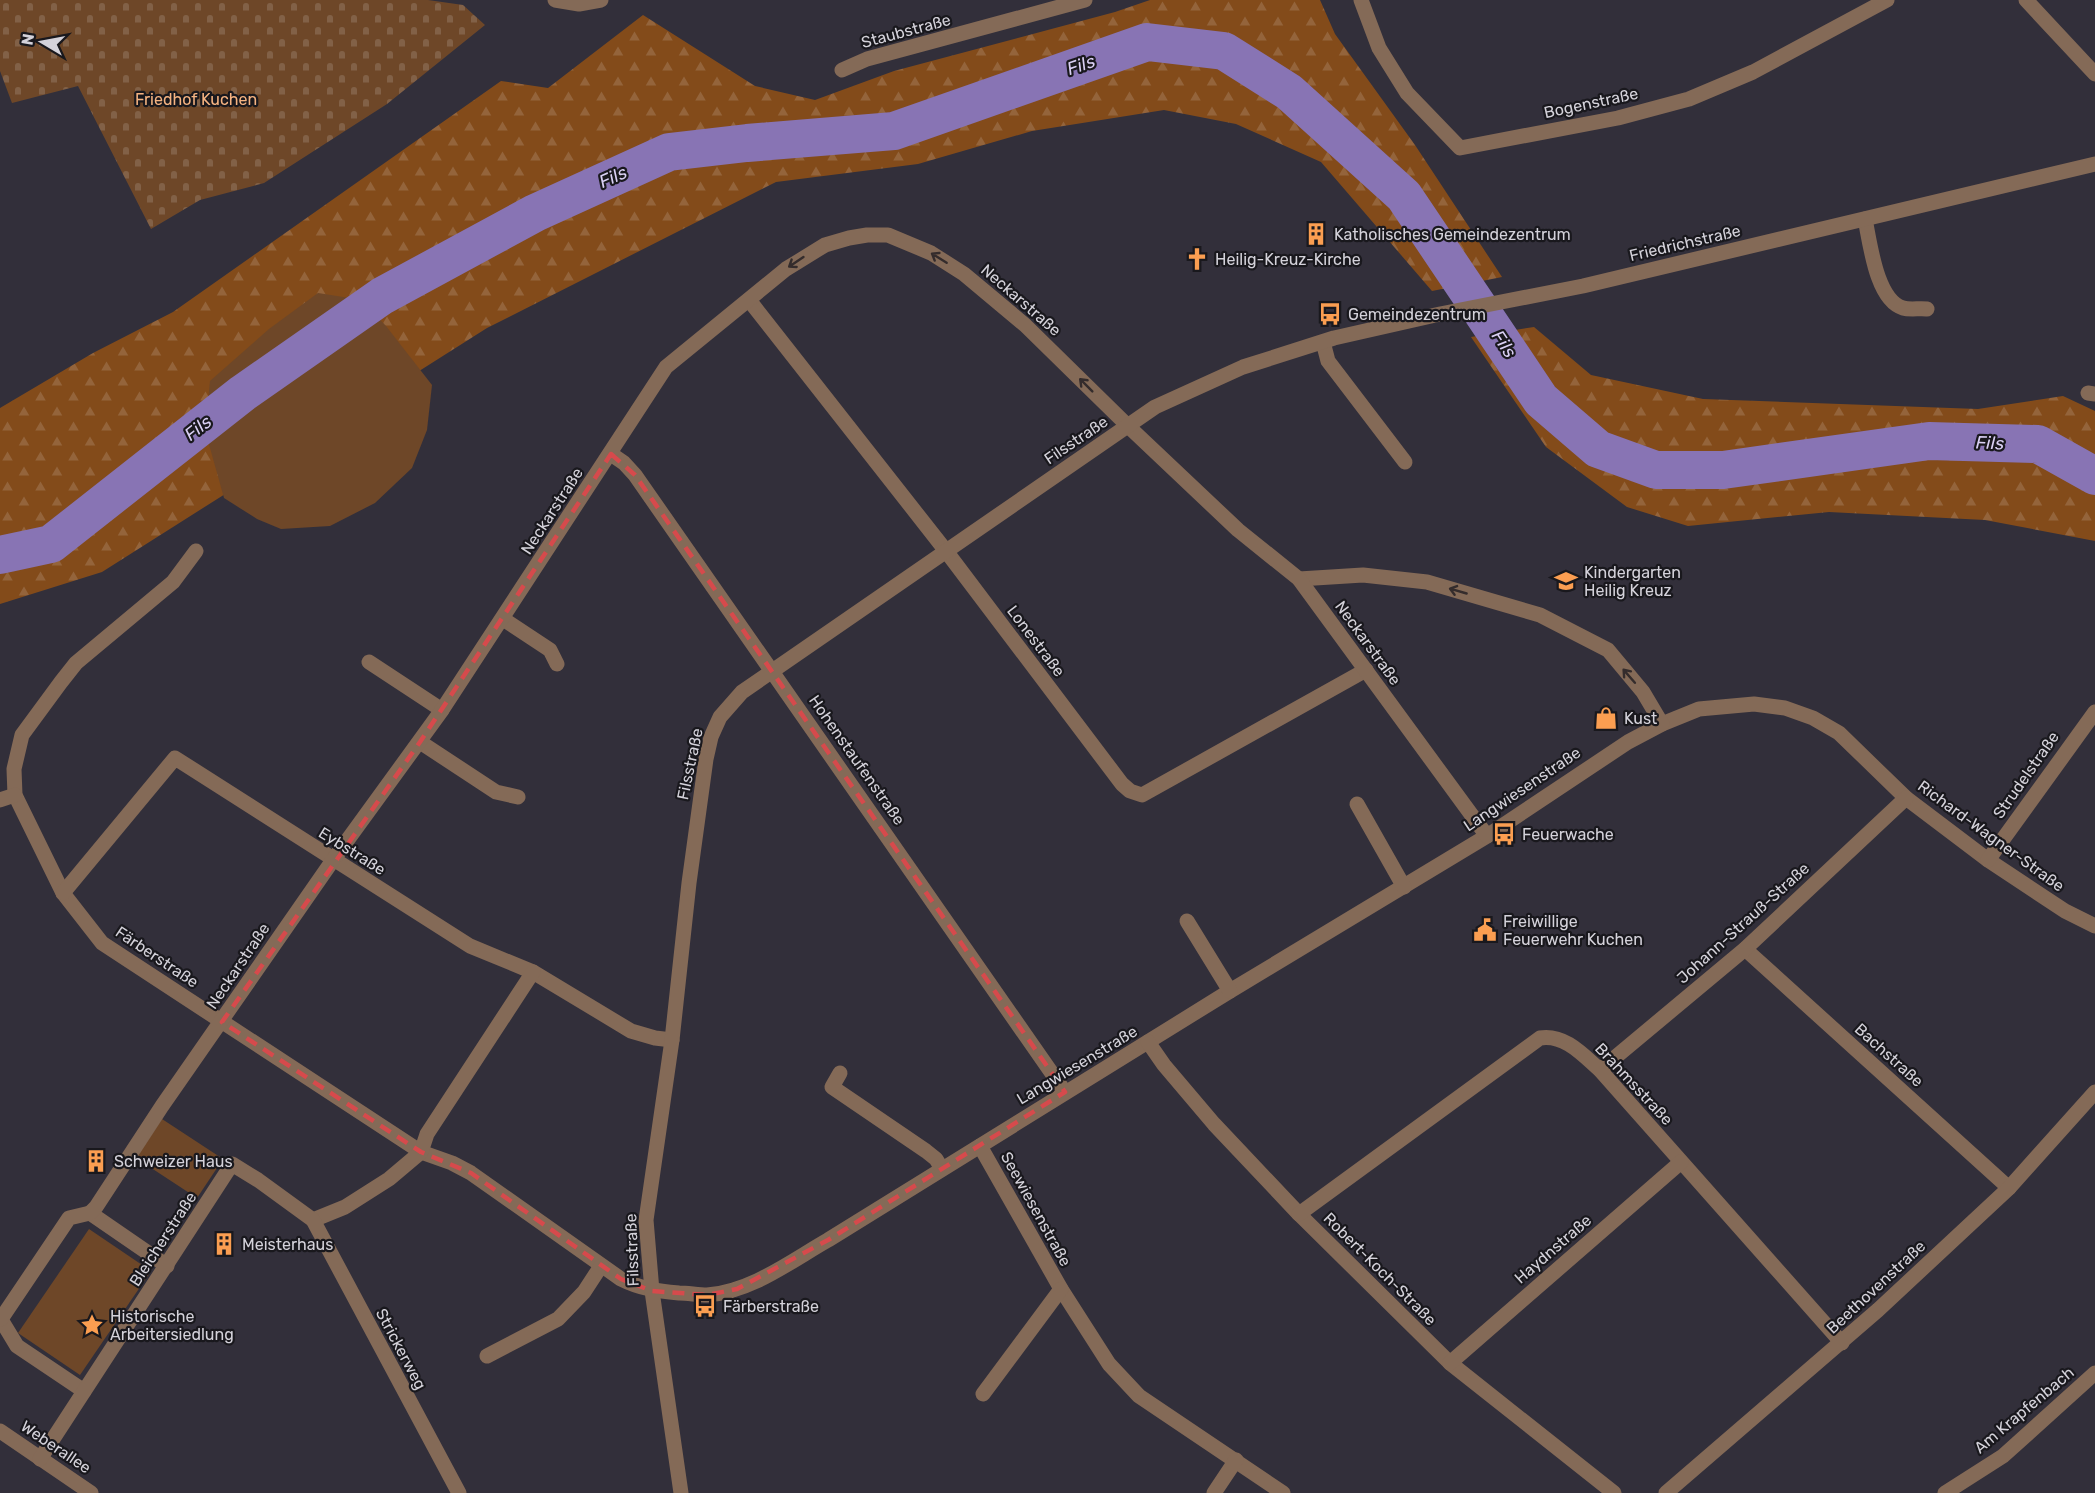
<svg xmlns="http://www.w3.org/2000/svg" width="2095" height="1493" viewBox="0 0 2095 1493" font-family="Rubik,sans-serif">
	<defs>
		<pattern id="forest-firs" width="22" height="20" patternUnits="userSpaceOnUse" patternTransform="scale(1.5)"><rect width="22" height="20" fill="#834b1a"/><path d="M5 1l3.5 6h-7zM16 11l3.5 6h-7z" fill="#94643b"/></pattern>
		<pattern id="cemetery-stones" width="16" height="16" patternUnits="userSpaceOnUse" patternTransform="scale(1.5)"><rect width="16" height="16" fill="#6e4728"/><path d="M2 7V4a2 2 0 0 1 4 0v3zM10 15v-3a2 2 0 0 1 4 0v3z" fill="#826147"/></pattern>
	</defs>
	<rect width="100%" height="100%" fill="#322f3a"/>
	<g fill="url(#forest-firs)">
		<polygon points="1150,0 1320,0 1335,34 1415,145 1502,277 1432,291 1321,162 1236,124 1164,110 1032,131 918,164 776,182 487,328 102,572 0,604 0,408 93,353 173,312 501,81 548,88 643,15 755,86 815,100 894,71 1115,12"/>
		<polygon points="1534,327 1591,375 1703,399 1978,409 2063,396 2095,411 2095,541 1985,520 1829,512 1688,526 1627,507 1546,447 1471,337"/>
	</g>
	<polygon fill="url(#cemetery-stones)" points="0,0 428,0 463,5 485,25 387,104 264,183 200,200 151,229 78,86 12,103 0,71"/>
	<g fill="#6e4728">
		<polygon points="318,293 362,300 386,326 432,385 427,430 412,468 375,503 330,526 281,529 257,519 224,498 205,430 210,381 269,329"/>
		<polygon points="162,1119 223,1159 197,1198 136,1158"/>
		<polygon points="89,1229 151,1271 80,1375 18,1333"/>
	</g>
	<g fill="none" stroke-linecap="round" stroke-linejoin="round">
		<polyline stroke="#8874b4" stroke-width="38" points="0,555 51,544 243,393 382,296 535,213 669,152 747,143 894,131 1147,42 1224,51 1289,92 1404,196 1541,400 1598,449 1656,470 1723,470 1929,441 2038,444 2095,476"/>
		<g stroke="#846a57" stroke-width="15">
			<polyline points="555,0 579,4 601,0"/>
			<polyline points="1361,0 1379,48 1407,93 1460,148 1618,118 1689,99 1753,72 1887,0"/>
			<polyline points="2026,0 2095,74"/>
			<polyline points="842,70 867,59 1085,0"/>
			<path d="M1865,219C1870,242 1876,300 1903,308C1910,310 1920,308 1927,309"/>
			<polyline points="749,300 946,551 1122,784 1130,791 1142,795 1366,670"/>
			<polyline points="1323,342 1328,361 1405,462"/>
			<polyline points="2088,393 2095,394"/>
			<polyline points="611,454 624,463 635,475 1065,1092"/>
			<path d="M196,551L173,582L76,663L61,682L22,735L14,769L15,795L63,893L102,943L421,1152L452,1163L471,1173L621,1279C641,1289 658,1291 679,1293C688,1293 698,1295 707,1295C751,1292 791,1261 828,1240L1230,991L1487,836L1628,742L1662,724L1699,709L1754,704L1785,708L1813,718L1839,733L1906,798L1988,860L2065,911L2095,926"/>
			<polyline points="1299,579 1363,575 1427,582 1540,615 1608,650 1643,692 1662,724"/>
			<polyline points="503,619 550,650 557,664"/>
			<polyline points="369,662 442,710"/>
			<polyline points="420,742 496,792 518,797"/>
			<polyline points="0,800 15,795"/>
			<polyline points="1357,804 1404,887"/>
			<polyline points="1988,860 2095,712"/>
			<polyline points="63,893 175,758 470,946 533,972 631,1031 655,1038 672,1040"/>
			<polyline points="1187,921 1230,991"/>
			<polyline points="1745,949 2009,1188"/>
			<polyline points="1148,1042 1164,1065 1214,1124 1299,1214 1450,1363 1614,1493"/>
			<polyline points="1600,1070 1745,949 1906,798"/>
			<polyline points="840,1073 832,1087 926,1151 936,1159 942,1169"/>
			<polyline points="980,1146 1061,1289 1109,1364 1139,1396 1283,1493"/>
			<polyline points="90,1213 167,1266"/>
			<path d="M1299,1214L1540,1038C1565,1034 1583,1055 1600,1070L1842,1343"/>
			<polyline points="313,1220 345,1207 389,1179 421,1152 427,1134 533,972"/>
			<polyline points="0,1318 17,1346 84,1391"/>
			<polyline points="1,1319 69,1218 90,1213 96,1207 162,1106 333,860 442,710 666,367 786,269 825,245 849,238 867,235 888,235 931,253 964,274 1025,325 1128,426 1238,530 1299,579 1487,836"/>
			<polyline points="487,1356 558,1319 584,1292 601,1266"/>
			<polyline points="1450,1363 1681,1162"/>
			<polyline points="983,1394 1061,1289"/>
			<polyline points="0,1431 91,1493"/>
			<polyline points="40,1459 232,1164 258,1180 313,1220 459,1493"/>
			<polyline points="681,1493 652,1291 646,1220 672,1040 689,883 706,759 711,737 720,717 742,692 1155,407 1243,367 1334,338 1440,314 1583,286 2095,164"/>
			<polyline points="1214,1493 1236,1460"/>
			<polyline points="1666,1493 1878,1310 2009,1188 2095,1092"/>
			<polyline points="1945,1493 2003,1456 2095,1373"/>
		</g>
	</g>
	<defs><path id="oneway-shaft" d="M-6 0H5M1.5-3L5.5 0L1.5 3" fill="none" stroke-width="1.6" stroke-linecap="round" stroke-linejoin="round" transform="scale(1.5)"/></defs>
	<g stroke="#342c2c">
		<use href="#oneway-shaft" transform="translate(939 258) rotate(-148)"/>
		<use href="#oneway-shaft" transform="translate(796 262) rotate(146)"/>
		<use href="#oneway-shaft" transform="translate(1086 385) rotate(-135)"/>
		<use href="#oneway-shaft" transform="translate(1458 591) rotate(-164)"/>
		<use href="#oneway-shaft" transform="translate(1629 676) rotate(-131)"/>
	</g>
	<path fill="none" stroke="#d64a4c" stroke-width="4.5" stroke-dasharray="12 8" stroke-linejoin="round" d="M611,454L635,475L1065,1092L828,1240L737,1289L707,1295L652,1291L621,1279L471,1173L421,1152L222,1022L420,742Z"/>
	<defs>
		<g id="building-bare" transform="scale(1.8)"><path d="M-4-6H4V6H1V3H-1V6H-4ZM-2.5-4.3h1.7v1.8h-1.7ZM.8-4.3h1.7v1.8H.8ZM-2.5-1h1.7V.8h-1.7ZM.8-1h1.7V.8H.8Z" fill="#fb9e51" stroke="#19181d" stroke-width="2.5" paint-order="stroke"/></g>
		<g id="church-bare" transform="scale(1.8)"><path d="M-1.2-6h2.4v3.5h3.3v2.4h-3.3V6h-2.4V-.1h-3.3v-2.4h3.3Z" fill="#fb9e51" stroke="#19181d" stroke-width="2.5" paint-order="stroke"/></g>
		<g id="bus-bare" transform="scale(1.8)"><path d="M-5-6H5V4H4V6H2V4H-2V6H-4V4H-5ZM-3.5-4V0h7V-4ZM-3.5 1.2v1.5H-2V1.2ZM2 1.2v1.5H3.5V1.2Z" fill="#fb9e51" stroke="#19181d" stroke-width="2.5" paint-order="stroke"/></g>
		<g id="school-bare" transform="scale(1.8)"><path d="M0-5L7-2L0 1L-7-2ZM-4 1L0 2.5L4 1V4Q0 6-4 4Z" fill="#fb9e51" stroke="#19181d" stroke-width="2.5" paint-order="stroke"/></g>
		<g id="shop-bare" transform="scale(1.8)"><path d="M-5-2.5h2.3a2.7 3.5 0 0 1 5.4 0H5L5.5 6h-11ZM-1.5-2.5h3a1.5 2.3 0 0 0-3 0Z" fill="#fb9e51" stroke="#19181d" stroke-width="2.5" paint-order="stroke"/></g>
		<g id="civic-bare" transform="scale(1.8)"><path d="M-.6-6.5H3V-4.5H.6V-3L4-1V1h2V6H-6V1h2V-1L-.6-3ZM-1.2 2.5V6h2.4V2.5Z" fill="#fb9e51" stroke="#19181d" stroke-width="2.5" paint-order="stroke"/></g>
		<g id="sight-bare" transform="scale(1.8)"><path d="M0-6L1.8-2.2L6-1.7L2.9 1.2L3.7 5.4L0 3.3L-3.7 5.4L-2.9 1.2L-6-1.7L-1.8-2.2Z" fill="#fb9e51" stroke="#19181d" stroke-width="2.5" paint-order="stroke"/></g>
	</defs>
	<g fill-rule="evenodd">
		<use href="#building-bare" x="1316" y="234"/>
		<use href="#church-bare" x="1197" y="259"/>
		<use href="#bus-bare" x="1330" y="314"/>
		<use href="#school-bare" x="1566" y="581"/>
		<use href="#shop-bare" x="1606" y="718"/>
		<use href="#bus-bare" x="1504" y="834"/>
		<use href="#civic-bare" x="1485" y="930"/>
		<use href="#building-bare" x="96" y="1161"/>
		<use href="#building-bare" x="224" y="1244"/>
		<use href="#bus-bare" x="705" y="1306"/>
		<use href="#sight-bare" x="92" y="1325"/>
	</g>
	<g text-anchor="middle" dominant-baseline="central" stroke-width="4.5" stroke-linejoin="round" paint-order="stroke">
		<g font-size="16" fill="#d4d2da" stroke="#19181d">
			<text transform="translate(906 31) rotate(-15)">Staubstraße</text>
			<text transform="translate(1591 103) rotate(-12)">Bogenstraße</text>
			<text transform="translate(1685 243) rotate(-13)">Friedrichstraße</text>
			<text transform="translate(1021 300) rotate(41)">Neckarstraße</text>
			<text transform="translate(1076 440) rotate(-34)">Filsstraße</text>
			<text transform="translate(552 511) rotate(-57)">Neckarstraße</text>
			<text transform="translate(1036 641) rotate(53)">Lonestraße</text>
			<text transform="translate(1368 643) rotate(54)">Neckarstraße</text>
			<text transform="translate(857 760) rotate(55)">Hohenstaufenstraße</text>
			<text transform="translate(690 764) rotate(-78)">Filsstraße</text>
			<text transform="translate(2026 775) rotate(-55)">Strudelstraße</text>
			<text transform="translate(1522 789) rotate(-34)">Langwiesenstraße</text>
			<text transform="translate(1991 836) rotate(36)">Richard-Wagner-Straße</text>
			<text transform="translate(352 851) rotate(32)">Eybstraße</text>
			<text transform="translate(1743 923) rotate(-42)">Johann-Strauß-Straße</text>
			<text transform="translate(157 957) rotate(34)">Färberstraße</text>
			<text transform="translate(238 966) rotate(-56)">Neckarstraße</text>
			<text transform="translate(1889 1055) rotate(42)">Bachstraße</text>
			<text transform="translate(1077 1065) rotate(-31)">Langwiesenstraße</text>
			<text transform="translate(1634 1084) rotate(47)">Brahmsstraße</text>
			<text transform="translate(1036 1209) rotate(61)">Seewiesenstraße</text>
			<text transform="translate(163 1239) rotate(-57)">Bleicherstraße</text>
			<text transform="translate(1553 1249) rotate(-41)">Haydnstraße</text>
			<text transform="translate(632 1250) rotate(-92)">Filsstraße</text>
			<text transform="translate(1380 1269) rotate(45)">Robert-Koch-Straße</text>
			<text transform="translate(1876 1287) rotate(-43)">Beethovenstraße</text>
			<text transform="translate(401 1349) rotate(62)">Strickerweg</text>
			<text transform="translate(2024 1410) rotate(-40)">Am Krapfenbach</text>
			<text transform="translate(56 1447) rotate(34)">Weberallee</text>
		</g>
		<g font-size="16" fill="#f6b482" stroke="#19181d">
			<text x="196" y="99">Friedhof Kuchen</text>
		</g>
		<g font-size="16" fill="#d4d2da" stroke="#19181d" text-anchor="start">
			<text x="1334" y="234">Katholisches Gemeindezentrum</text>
			<text x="1215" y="259">Heilig-Kreuz-Kirche</text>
			<text x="1348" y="314">Gemeindezentrum</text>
			<text x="1584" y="572">Kindergarten<tspan x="1584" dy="18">Heilig Kreuz</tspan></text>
			<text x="1624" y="718">Kust</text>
			<text x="1522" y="834">Feuerwache</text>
			<text x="1503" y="921">Freiwillige<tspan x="1503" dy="18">Feuerwehr Kuchen</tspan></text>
			<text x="114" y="1161">Schweizer Haus</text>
			<text x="242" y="1244">Meisterhaus</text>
			<text x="723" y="1306">Färberstraße</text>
			<text x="110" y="1316">Historische<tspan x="110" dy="18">Arbeitersiedlung</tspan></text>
		</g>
		<g font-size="18" font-style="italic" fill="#dad0f4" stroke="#19181d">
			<text transform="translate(1081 65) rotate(-19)">Fils</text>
			<text transform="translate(613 177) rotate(-24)">Fils</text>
			<text transform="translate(1504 344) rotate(56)">Fils</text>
			<text transform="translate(198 428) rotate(-38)">Fils</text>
			<text transform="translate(1990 443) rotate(2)">Fils</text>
		</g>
	</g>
	<g transform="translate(42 42) rotate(280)" stroke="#19181d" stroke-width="4.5" paint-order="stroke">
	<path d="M0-4.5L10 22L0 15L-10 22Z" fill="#d4d2da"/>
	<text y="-9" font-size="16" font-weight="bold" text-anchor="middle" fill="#d4d2da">N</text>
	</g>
</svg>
